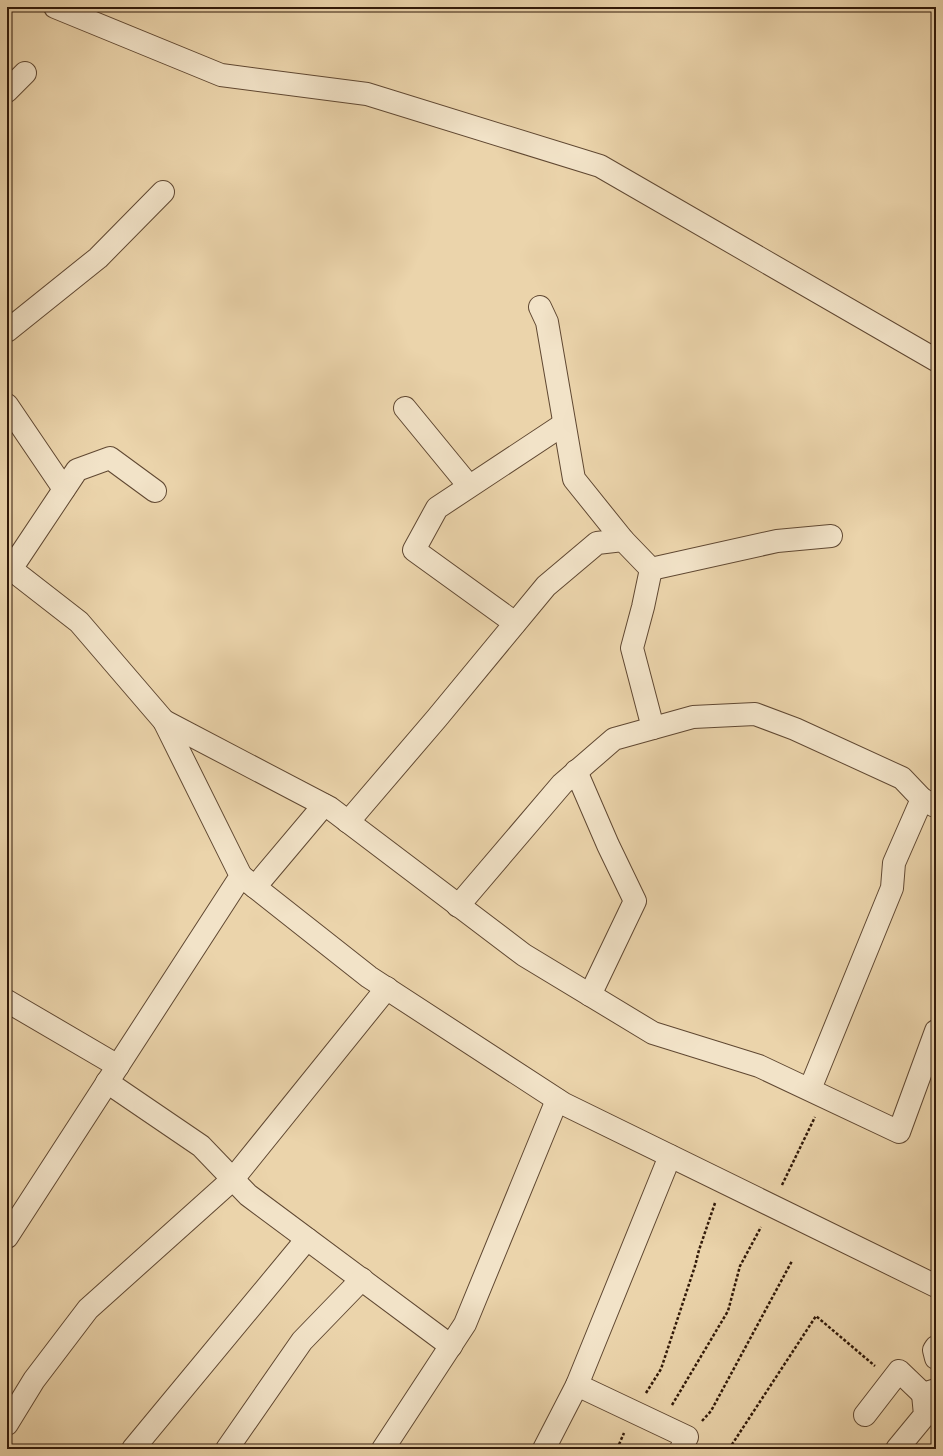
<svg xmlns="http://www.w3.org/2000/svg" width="943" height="1456" viewBox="0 0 943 1456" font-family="Alegreya,serif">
	<rect width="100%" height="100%" fill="#ebd4ab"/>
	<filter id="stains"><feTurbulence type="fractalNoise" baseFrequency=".005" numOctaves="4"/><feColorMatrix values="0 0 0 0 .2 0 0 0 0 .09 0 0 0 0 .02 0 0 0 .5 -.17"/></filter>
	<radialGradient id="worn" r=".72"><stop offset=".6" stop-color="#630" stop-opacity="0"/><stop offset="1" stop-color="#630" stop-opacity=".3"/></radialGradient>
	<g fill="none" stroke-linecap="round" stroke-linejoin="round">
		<g stroke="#604832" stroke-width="24">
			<g id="minor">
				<polyline points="55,7 221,75 367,94 600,166 936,360"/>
				<polyline points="7,91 25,73"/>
				<polyline points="540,307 547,322 574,479 623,540"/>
				<polyline points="7,331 98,258 163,192"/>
				<polyline points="7,405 64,489"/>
				<polyline points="405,408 469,486"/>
				<polyline points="7,566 79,622 164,721 241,876 7,1237"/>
				<polyline points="11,569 77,470 110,458 155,491"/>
				<polyline points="651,569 777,541 831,536"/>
				<polyline points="515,623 414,550 437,508 564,424"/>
				<polyline points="164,721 330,808 524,955 653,1033 759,1066 899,1132 936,1031"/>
				<polyline points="576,771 608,845 635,901 590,995"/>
				<polyline points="348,822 437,718 546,586 597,543 623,540 651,569 643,607 632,648 653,728"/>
				<polyline points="241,876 369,977 564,1104 936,1286"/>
				<polyline points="255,887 324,805"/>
				<polyline points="458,906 562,784 614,739 693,717 755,714 795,729 902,778 922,799"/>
				<polyline points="7,1001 118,1066"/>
				<polyline points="107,1082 201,1146 248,1195 451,1346"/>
				<polyline points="810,1089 892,888 894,863 922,799 935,806"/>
				<polyline points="936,1347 934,1350 936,1358"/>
				<polyline points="577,1385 687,1437 681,1449"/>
				<polyline points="865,1415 899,1371 923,1394"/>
				<polyline points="7,1424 34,1380 88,1309 233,1179 387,988"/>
				<polyline points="133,1449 307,1239"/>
				<polyline points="227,1449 302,1341 362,1279"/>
				<polyline points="383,1449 465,1324 557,1100"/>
				<polyline points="544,1449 577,1385 670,1156"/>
				<polyline points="897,1449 925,1415 923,1394 936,1390"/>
			</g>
		</g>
		<g stroke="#311909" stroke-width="2.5" stroke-dasharray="3 2" stroke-linecap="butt">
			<polyline points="782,1185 815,1117"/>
			<polyline points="646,1393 661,1369 695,1266 699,1250 715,1203"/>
			<polyline points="672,1405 728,1311 740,1266 761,1227"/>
			<polyline points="702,1421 711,1411 792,1261"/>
			<polyline points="617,1449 624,1433"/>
			<polyline points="729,1449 816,1316 875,1366"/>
		</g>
		<use href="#minor" stroke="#f2e3c8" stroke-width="22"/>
	</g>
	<rect width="943" height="1456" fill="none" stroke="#ebd4ab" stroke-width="24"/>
	<rect x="8" y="8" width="927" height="1440" fill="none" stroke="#311909" stroke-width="2"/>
	<rect x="12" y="12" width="919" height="1432" fill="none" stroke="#311909"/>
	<rect width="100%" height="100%" filter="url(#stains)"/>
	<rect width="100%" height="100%" fill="url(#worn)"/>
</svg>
